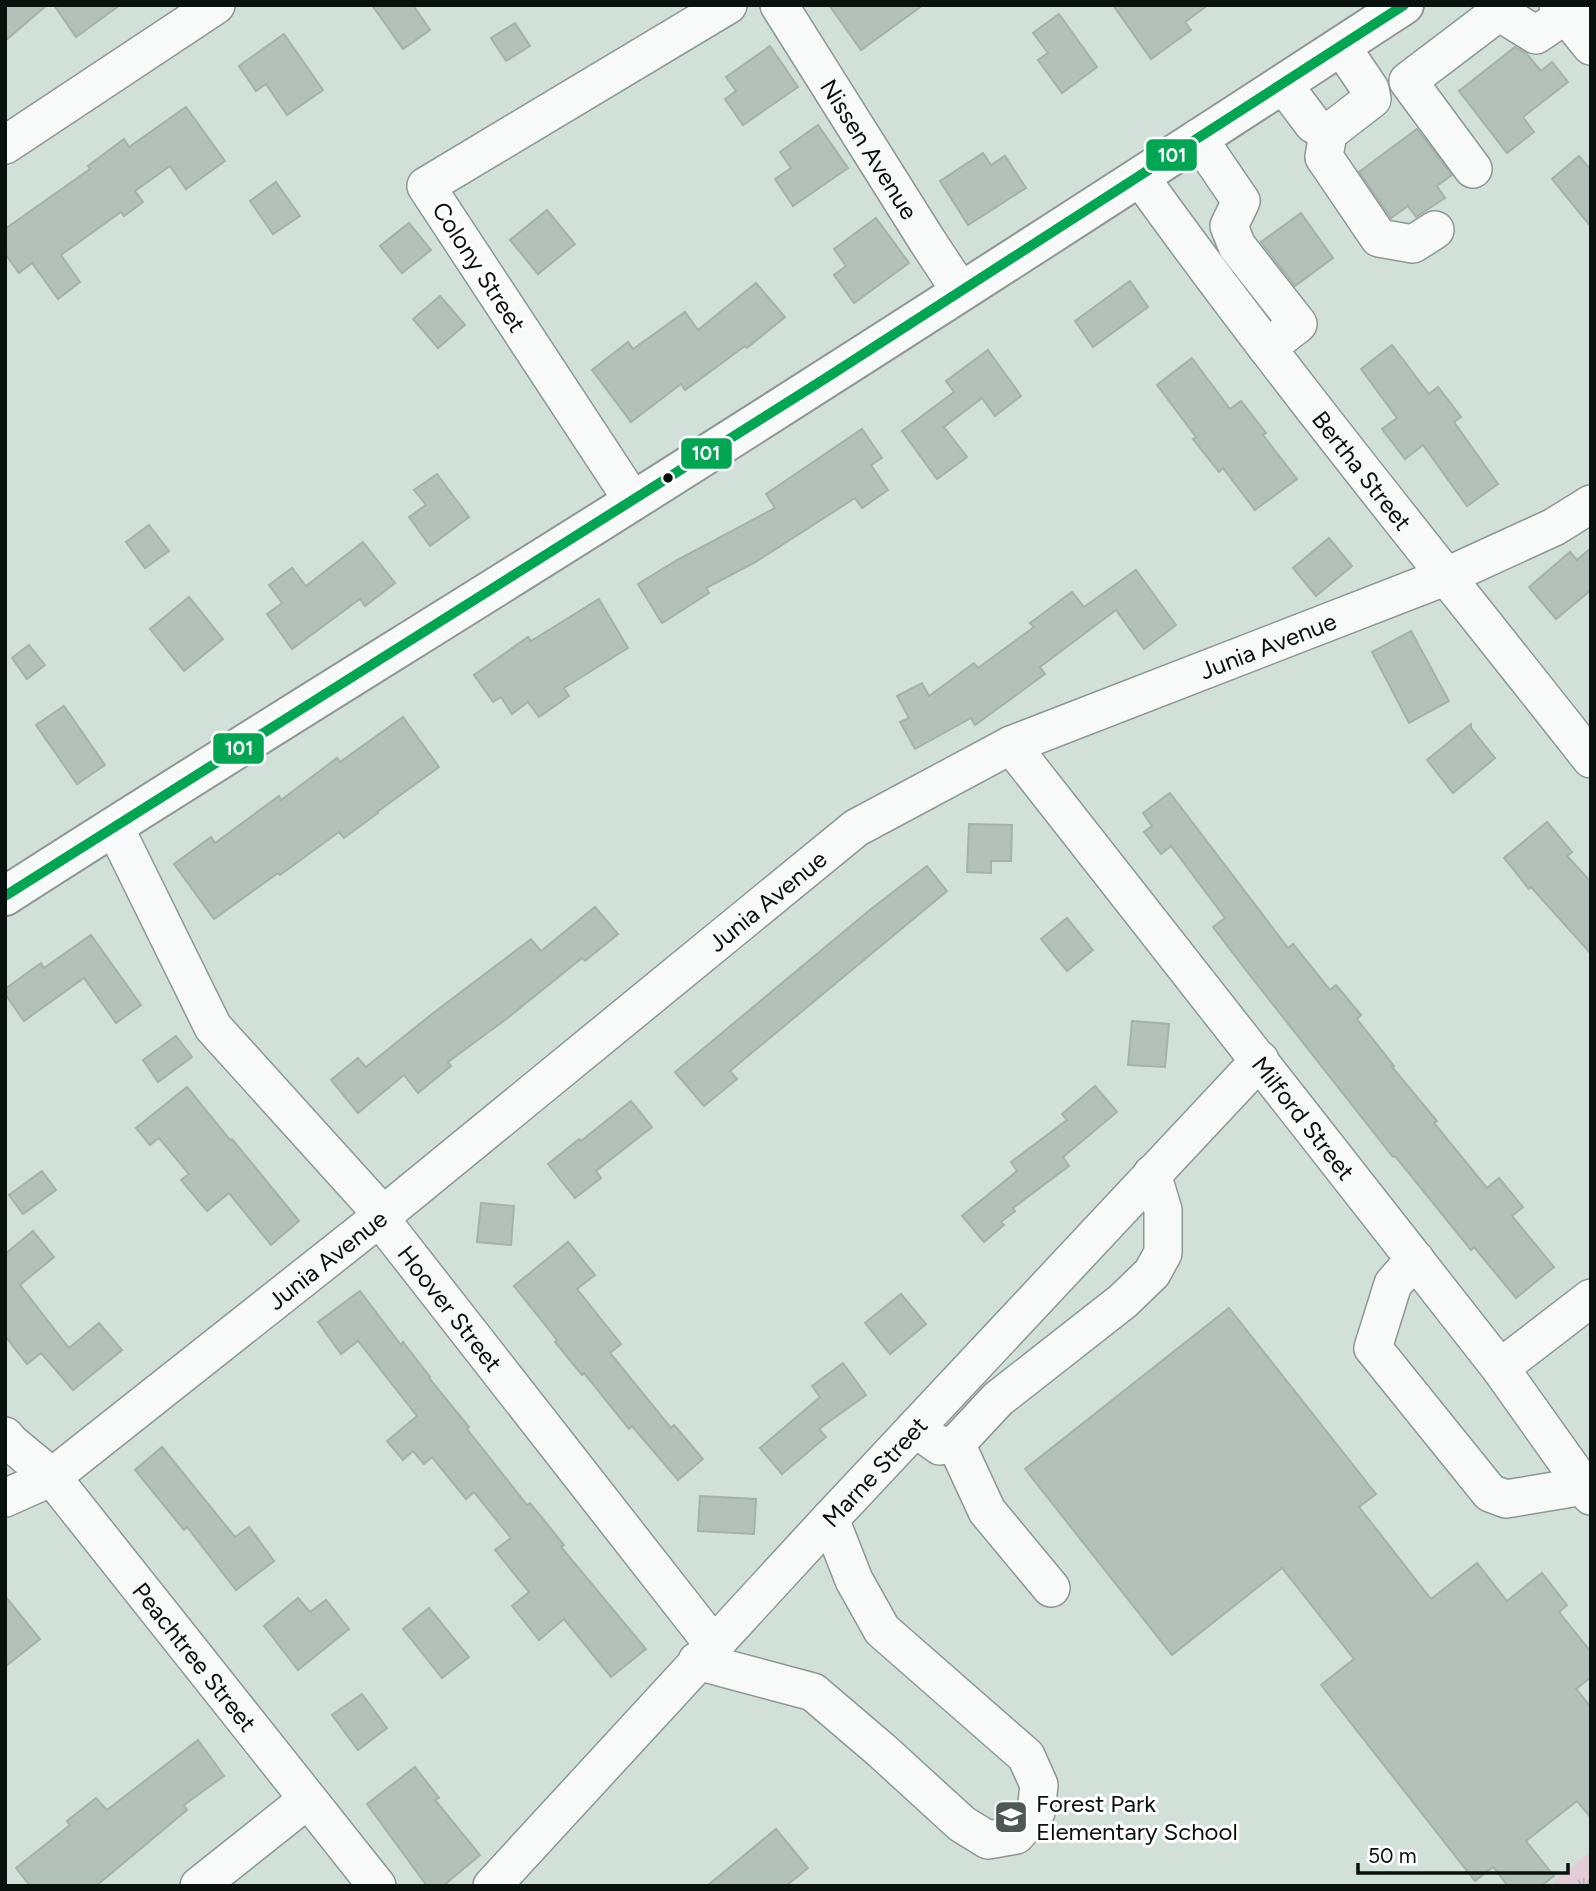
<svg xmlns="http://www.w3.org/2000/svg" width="1596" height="1891" viewBox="0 0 1596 1891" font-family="Figtree,sans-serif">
	<defs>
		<pattern id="grass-tufts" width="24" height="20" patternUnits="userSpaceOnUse" patternTransform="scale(1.75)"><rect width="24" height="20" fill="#e3ced8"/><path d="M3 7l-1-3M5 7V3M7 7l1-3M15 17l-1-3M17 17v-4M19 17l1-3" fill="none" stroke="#c1b0b8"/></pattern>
	</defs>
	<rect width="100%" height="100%" fill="#d1e0d8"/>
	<polygon fill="url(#grass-tufts)" points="1591,1851 1591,1886 1549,1886"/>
	<g fill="#b4c0ba" stroke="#a5b1aa" stroke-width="2">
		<polygon points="5,5 47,5 5,41"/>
		<polygon points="54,5 120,5 76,37"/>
		<polygon points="372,5 413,5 430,30 403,49"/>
		<polygon points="829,5 923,5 861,50"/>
		<polygon points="1113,5 1208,5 1185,22 1191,30 1151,59"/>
		<polygon points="1059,14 1097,67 1062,93 1038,60 1048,53 1033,33"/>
		<polygon points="515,23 530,46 506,61 491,38"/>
		<polygon points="284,34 323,90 287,115 266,84 256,91 239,66"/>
		<polygon points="770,46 798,87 743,125 725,99 736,91 726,77"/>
		<polygon points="1515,47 1527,54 1541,71 1552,62 1568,82 1523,117 1534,132 1507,153 1459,91"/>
		<polygon points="186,107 225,161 186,189 170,166 135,191 143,202 124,216 121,212 61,255 80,282 58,299 32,263 19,273 5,254 5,229 90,169 88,166 124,139 129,147"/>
		<polygon points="818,125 848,168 793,206 775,179 791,168 780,152"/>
		<polygon points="1417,129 1452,175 1437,186 1445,198 1416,217 1408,206 1391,218 1359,172"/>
		<polygon points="983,153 991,165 1005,156 1026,188 968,225 940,181"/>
		<polygon points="1579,156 1591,170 1591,227 1552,179"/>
		<polygon points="276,182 300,216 273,234 250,201"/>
		<polygon points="547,210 575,244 538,274 510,240"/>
		<polygon points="1301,213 1333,258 1295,286 1261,242"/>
		<polygon points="876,218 909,263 854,303 834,275 846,266 834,249"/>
		<polygon points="409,223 431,250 402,273 380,246"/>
		<polygon points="1130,281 1148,307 1093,347 1075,321"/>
		<polygon points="756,283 785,317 747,348 745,346 685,390 681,384 631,422 592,370 628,342 633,349 685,312 698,330"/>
		<polygon points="440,296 465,325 438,348 413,319"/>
		<polygon points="1392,345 1429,394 1438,387 1461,417 1454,422 1498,484 1467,506 1423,445 1405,459 1382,429 1397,418 1361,369"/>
		<polygon points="988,350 1021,396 995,416 982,398 944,427 967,457 937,479 902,431 954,392 946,381"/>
		<polygon points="1192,358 1230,409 1241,401 1266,433 1263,435 1297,479 1255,510 1223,468 1219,472 1193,439 1196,437 1157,385"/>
		<polygon points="862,429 882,458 871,465 888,490 862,508 855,498 754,563 706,588 709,593 662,623 638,584 677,560 775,508 766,494"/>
		<polygon points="437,474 469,517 430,546 409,517 426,505 414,490"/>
		<polygon points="149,525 169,551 145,568 126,542"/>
		<polygon points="1329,538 1352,566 1316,596 1293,568"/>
		<polygon points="363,542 395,583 365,606 360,599 292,649 267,614 282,603 269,585 292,568 306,586"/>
		<polygon points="1591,548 1591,590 1556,619 1529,587 1570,552 1577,560"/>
		<polygon points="1136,570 1176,625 1144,649 1116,610 1040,667 1045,674 975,725 971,718 915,749 900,722 909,718 897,696 922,683 929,696 974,663 978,668 1034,627 1030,623 1072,592 1084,607"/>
		<polygon points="189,597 223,639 184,671 150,629"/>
		<polygon points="599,599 628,648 564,688 569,696 539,717 528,702 512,714 501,697 493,702 474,675 528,637 531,641"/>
		<polygon points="1411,631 1449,701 1409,723 1372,652"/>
		<polygon points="29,645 45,665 27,679 12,658"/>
		<polygon points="64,706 105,765 77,784 36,725"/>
		<polygon points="403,717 439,767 377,812 378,813 344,838 339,832 280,875 278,873 214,919 174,864 211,837 215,843 279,796 281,800 337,758 340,762"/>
		<polygon points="1471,724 1471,728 1495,758 1453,793 1427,760"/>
		<polygon points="1170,793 1288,948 1293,944 1330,990 1336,985 1361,1015 1357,1019 1394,1066 1392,1067 1437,1121 1434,1123 1487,1188 1499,1178 1523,1207 1512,1216 1554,1267 1516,1298 1474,1247 1471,1250 1395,1156 1393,1157 1245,969 1213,927 1225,918 1171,846 1161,854 1144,832 1152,826 1143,813"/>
		<polygon points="1547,822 1572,852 1567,856 1591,882 1591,954 1531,887 1529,889 1504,858"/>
		<polygon points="969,824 1012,825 1011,861 991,861 991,873 967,872"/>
		<polygon points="927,866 947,891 730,1071 737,1079 704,1106 675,1072 871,909"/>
		<polygon points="595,907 618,934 585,961 582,958 505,1020 448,1062 451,1066 418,1093 404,1075 358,1113 331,1080 358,1058 366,1067 432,1014 531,939 541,951"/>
		<polygon points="1067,918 1093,950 1067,971 1041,939"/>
		<polygon points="91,935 141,1005 116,1023 84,978 24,1021 5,994 5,989 41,963 44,968"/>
		<polygon points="1132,1021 1169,1024 1165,1067 1128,1065"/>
		<polygon points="176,1036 192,1057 158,1082 143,1060"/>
		<polygon points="1095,1086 1117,1112 1063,1157 1069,1166 1013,1208 1015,1211 1001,1222 1004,1225 984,1242 962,1216 1017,1171 1011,1162 1067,1120 1062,1114"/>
		<polygon points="187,1087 230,1140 232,1139 299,1221 271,1245 229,1193 207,1211 181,1180 189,1174 159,1138 150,1145 136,1128"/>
		<polygon points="631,1101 652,1127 596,1171 601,1178 575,1198 548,1164 579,1139 581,1141"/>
		<polygon points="42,1171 56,1190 23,1214 9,1195"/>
		<polygon points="481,1203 514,1206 511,1245 477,1242"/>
		<polygon points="33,1231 54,1257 20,1285 69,1348 99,1323 122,1350 73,1390 41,1353 27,1364 5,1336 5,1254"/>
		<polygon points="568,1242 595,1275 577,1289 621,1344 610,1353 671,1428 674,1425 703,1459 678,1480 632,1426 629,1429 584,1373 582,1375 555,1342 557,1340 514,1286"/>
		<polygon points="360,1291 401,1345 403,1342 430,1377 429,1378 469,1427 467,1429 527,1505 530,1503 564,1545 561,1547 646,1649 611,1677 564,1619 539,1640 512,1606 529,1592 495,1550 511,1538 474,1492 466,1499 432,1457 424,1464 413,1451 403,1460 387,1441 417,1416 358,1341 341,1354 318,1322"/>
		<polygon points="901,1294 926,1324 890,1354 865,1323"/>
		<polygon points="1229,1308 1376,1494 1359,1507 1431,1599 1477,1563 1507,1601 1542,1573 1567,1605 1559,1612 1591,1652 1591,1677 1576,1689 1591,1707 1591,1818 1577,1801 1526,1841 1554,1876 1541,1886 1508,1886 1493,1867 1475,1881 1321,1685 1354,1659 1282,1568 1172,1655 1025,1469"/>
		<polygon points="843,1363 866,1395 819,1429 826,1437 782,1474 760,1448 820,1397 812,1386"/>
		<polygon points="162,1447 235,1537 249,1527 274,1561 236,1590 187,1527 184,1530 135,1470"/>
		<polygon points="700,1496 756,1499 754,1534 698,1531"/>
		<polygon points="5,1596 40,1639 5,1667"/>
		<polygon points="298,1598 310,1612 326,1600 349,1629 298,1670 264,1626"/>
		<polygon points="429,1608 469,1657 442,1678 403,1629"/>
		<polygon points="362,1694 387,1728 358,1750 332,1715"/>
		<polygon points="198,1740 224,1776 184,1805 187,1810 96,1886 30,1886 16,1868 70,1825 67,1821 96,1798 107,1810"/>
		<polygon points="415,1767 439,1798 435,1800 480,1855 443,1886 427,1886 367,1804"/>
		<polygon points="776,1829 808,1868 786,1886 707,1886"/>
	</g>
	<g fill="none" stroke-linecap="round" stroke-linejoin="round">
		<g stroke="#8d9892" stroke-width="40">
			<g id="minor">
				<path id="s1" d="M779,5L928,242L961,292"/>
				<polyline points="1558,5 1591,46"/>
				<polyline points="1283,84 1313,124 1328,133 1372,99 1370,89 1341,46"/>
				<polyline points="1328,133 1324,157 1379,238 1413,244 1435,230"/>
				<polyline points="1198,138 1241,201 1229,226 1237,246 1298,324 1267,348"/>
				<polyline points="5,145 216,5"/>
				<polyline points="1473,169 1408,81 1499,12 1536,35 1580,5"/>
				<path id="s2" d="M1140,177C1283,376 1439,566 1591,759"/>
				<polyline points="633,501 426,186 728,5"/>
				<path id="s3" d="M1011,745L1500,1368L1591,1496"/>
				<path id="s4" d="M114,826L213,1027L383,1215L389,1230L713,1644"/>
				<polyline points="1415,1259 1393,1284 1373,1348 1490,1493 1506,1499 1584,1486"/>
				<polyline points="1500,1368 1591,1298"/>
				<polyline points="915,1428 940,1446 956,1444 998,1399 1123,1301 1152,1273 1163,1253 1163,1210 1152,1174"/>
				<path id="s5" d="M5,1436L11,1443L52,1477L377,1886"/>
				<polyline points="956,1444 987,1511 1051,1588"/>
				<path id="s6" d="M5,1498L52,1477L383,1215L856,828L1011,745L1447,576L1554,527L1591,504"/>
				<polyline points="697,1661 813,1692 881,1750 962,1824 988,1840 1016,1835 1036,1812 1039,1785 1026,1756 882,1630 854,1580 830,1519"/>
				<polyline points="199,1886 307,1800"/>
				<path id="s7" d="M492,1886L830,1519L1260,1060"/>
			</g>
		</g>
		<g stroke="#8d9892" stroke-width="42">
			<path id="major" d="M5,896C213,762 424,633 633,501C891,338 1148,172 1404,5"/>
		</g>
		<use href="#minor" stroke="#f8faf9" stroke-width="37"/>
		<use href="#major" stroke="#f8faf9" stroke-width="38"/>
		<g stroke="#fff" stroke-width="16">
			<polyline id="bus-1" points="5,896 826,378 1404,5"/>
		</g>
		<use href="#bus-1" stroke="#00a651" stroke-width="10"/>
	</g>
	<defs>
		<g id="school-square" transform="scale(1.75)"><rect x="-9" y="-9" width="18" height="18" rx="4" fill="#4e5954" stroke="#fff"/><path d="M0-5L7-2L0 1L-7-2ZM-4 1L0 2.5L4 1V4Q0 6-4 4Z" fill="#fff"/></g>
	</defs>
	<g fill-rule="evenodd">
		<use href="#school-square" x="1011" y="1817"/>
	</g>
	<circle fill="#08110d" stroke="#fff" stroke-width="2.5" cx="668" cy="478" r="6"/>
	<g text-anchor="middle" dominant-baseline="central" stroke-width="6" stroke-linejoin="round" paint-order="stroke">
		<g font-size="24" fill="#08110d" stroke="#fff">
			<text stroke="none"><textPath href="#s1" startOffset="170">Nissen Avenue</textPath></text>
			<text transform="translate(479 267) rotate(57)">Colony Street</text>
			<text stroke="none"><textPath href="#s2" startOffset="368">Bertha Street</textPath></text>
			<text stroke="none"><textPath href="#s6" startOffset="1536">Junia Avenue</textPath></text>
			<text stroke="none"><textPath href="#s6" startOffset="970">Junia Avenue</textPath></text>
			<text stroke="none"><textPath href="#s3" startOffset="474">Milford Street</textPath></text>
			<text stroke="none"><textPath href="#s6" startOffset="402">Junia Avenue</textPath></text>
			<text stroke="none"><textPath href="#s4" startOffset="593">Hoover Street</textPath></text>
			<text stroke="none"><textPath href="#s7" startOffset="564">Marne Street</textPath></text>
			<text stroke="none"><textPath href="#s5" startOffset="292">Peachtree Street</textPath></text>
		</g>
		<g font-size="24" fill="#08110d" stroke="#fff" text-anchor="start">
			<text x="1036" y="1803">Forest Park<tspan x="1036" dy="28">Elementary School</tspan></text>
		</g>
	</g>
	<g stroke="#fff" stroke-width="2.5">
		<rect x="1145" y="138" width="53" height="34" rx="7" fill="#00a651"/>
		<rect x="680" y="437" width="53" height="33" rx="7" fill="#00a651"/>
		<rect x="212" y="732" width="53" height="33" rx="7" fill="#00a651"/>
	</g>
	<g font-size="19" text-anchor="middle" font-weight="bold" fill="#fff">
		<text x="1172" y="162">101</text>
		<text x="706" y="460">101</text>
		<text x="239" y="755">101</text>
	</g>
	<rect width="1596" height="1891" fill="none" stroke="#08110d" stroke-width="14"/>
	<path d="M1358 1863v10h210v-10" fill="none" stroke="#08110d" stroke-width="3.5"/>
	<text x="1368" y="1863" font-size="21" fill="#08110d" stroke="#ffffff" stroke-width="5" paint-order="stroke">50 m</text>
</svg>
